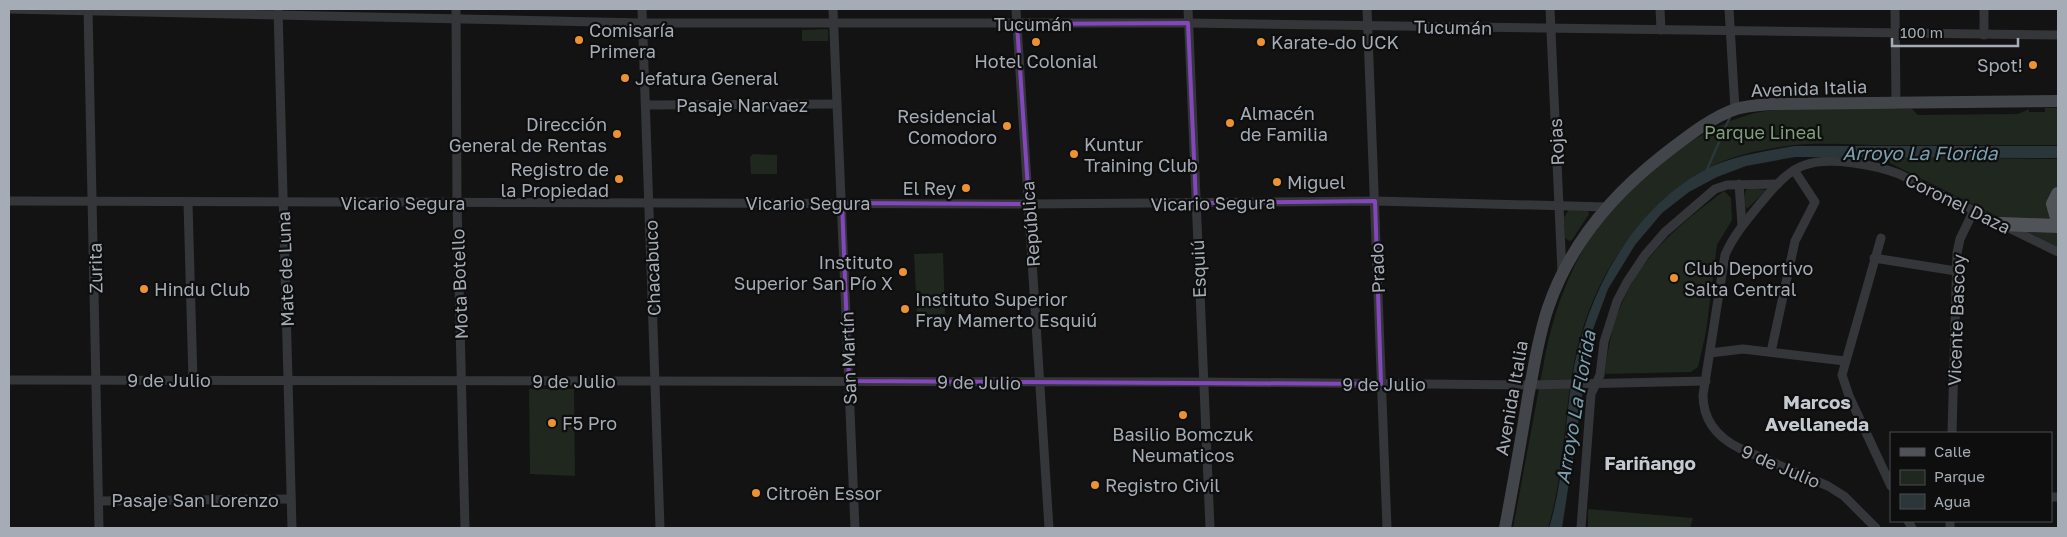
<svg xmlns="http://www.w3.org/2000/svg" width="2067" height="537" viewBox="0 0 2067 537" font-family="'Golos Text',sans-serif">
	<rect width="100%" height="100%" fill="#131314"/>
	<g fill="#1f271f">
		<polygon points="828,29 828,41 802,41 802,30"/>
		<path d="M2045,108H2058V145C2002,145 1945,145 1889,145C1858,145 1824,142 1793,145C1767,149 1735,154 1711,167C1649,200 1604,261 1583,328C1562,393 1568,463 1548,528H1513L1546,351C1554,314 1566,278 1586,245C1620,189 1695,125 1760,112C1807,103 1863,109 1912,109L1918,115L2018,114L2029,109V112H2045Z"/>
		<polygon points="753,154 777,155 777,174 751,174 750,157"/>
		<polygon points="1890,157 2058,159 2058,187 2051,196 2054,223 2000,218 1890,163"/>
		<path d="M1751,188L1766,190L1747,209C1743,204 1744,196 1746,190Z"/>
		<path d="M1724,191L1731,198L1732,220L1717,245L1706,332L1698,367L1691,372L1605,374C1614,283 1654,243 1724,191Z"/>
		<polygon points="1569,210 1588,211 1589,214 1572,240 1569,241 1565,238 1564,217"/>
		<polygon points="2020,228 2058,230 2058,247"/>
		<polygon points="943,253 945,314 917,315 914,254"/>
		<polygon points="529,389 574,389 575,476 530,474"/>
		<polygon points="1588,509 1693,518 1690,528 1588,528"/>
	</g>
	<path fill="#2b363a" d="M1794,146H2058V158L1795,157L1746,166L1717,177L1689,192L1662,213L1635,245L1608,289L1592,332L1562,528H1549C1564,480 1564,429 1572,379C1585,295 1633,204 1713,166C1738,155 1767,151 1794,146Z"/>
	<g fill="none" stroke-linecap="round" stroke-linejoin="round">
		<polyline stroke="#2b363a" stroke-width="2.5" points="1705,174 1730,117"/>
		<g stroke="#343639" stroke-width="9">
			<polyline points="9,9 642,23 1188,23 2058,35"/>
			<polyline points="88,9 99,528"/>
			<polyline points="278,9 292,528"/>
			<polyline points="456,9 457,203 465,528"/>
			<polyline points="642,9 660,528"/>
			<polyline points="833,9 855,528"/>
			<polyline points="1016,9 1049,528"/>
			<polyline points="1188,9 1210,528"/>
			<polyline points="1367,9 1387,528"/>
			<polyline points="1550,9 1562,272"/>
			<polyline points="1660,9 1661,30"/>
			<polyline points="1729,9 1735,109"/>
			<polyline points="1895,9 1896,102"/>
			<polyline points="1984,35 1984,9"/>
			<polyline points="646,105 837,104"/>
			<polyline points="1739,184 1742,225"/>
			<polyline points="9,201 1029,204 1375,201 1607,207"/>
			<polyline points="188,203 193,380"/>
			<polyline points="1881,238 1842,375 1849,396 1891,486"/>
			<polyline points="1874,258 1956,271"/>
			<polyline points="1771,352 1795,241 1815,202 1794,170"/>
			<polyline points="1710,353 1743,349 1845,361"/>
			<polyline points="9,380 1203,382 1531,385 1706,381"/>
			<polyline points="1952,433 1957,253 1960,239 1974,210"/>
			<polyline points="2051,497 2058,497"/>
			<polyline points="99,501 291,499"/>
			<polyline points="1908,521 1912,528"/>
			<polyline points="1581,528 1591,394 1600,375 1604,342 1617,301 1627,282 1645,255 1665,232 1715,189 1727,185 1778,184"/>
			<path d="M1876,528L1844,496L1828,486L1739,448C1717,437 1703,421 1703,395L1725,255C1733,236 1746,221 1759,205C1772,190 1786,171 1805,165C1829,156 1875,165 1899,174L2058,252"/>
			<polyline points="1950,528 1950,521"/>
		</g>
		<path stroke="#424549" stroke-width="12" d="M1505,528C1513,485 1521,441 1528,397C1534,368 1538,337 1548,308C1569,246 1611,196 1662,156C1683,140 1711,117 1736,109C1746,106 1759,105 1770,104L2058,101"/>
		<g stroke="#505358" stroke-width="14">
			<polyline points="2058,194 2053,204 2058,222"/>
			<polyline points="2001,224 2058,226"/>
		</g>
	</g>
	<path fill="none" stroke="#8346bd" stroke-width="4" stroke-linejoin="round" d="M1188,23L1196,203L1375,201L1381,384L849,381L842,203L1029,204L1017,24Z"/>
	<g fill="#ed9232" stroke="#0e0e0f" stroke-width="2">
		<circle cx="579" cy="40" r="5"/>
		<circle cx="1036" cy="42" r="5"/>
		<circle cx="1261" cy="42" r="5"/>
		<circle cx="2033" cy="65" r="5"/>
		<circle cx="625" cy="78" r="5"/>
		<circle cx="1230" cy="123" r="5"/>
		<circle cx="1007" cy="126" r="5"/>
		<circle cx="617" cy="134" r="5"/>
		<circle cx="1074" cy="154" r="5"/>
		<circle cx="619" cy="179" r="5"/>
		<circle cx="1277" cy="182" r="5"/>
		<circle cx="966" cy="188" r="5"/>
		<circle cx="903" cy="272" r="5"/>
		<circle cx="1674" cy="278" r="5"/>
		<circle cx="144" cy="289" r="5"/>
		<circle cx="905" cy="309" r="5"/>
		<circle cx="1183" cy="415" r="5"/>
		<circle cx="552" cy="423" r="5"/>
		<circle cx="1095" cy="485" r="5"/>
		<circle cx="756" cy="493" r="5"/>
	</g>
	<g text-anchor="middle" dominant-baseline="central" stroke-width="4.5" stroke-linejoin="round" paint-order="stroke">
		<g font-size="18" fill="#a5acb5" stroke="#0e0e0f">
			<text x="1033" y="24">Tucumán</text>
			<text transform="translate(1453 27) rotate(1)">Tucumán</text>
			<text transform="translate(1809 88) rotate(-2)">Avenida Italia</text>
			<text x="742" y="105">Pasaje Narvaez</text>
			<text transform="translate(1556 142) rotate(-93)">Rojas</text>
			<text x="403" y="203">Vicario Segura</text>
			<text x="808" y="203">Vicario Segura</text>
			<text transform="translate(1213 203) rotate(-1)">Vicario Segura</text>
			<text transform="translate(1958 203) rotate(26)">Coronel Daza</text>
			<text transform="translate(1030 224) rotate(-94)">República</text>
			<text transform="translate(95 268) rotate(-91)">Zurita</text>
			<text transform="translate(652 268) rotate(-92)">Chacabuco</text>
			<text transform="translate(1377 268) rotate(-92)">Prado</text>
			<text transform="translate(285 269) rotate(-92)">Mate de Luna</text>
			<text transform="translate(1198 269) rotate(-92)">Esquiú</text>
			<text transform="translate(459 284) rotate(-92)">Mota Botello</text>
			<text transform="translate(1956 320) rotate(-88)">Vicente Bascoy</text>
			<text transform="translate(848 358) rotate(-92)">San Martín</text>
			<text x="169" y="380">9 de Julio</text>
			<text x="574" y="381">9 de Julio</text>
			<text transform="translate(979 382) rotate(1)">9 de Julio</text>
			<text x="1384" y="384">9 de Julio</text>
			<text transform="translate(1511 398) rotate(-80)">Avenida Italia</text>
			<text transform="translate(1781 466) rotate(23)">9 de Julio</text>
			<text x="195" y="500">Pasaje San Lorenzo</text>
		</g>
		<g font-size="18" fill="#a5acb5" stroke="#0e0e0f" text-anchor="start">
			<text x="589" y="30">Comisaría<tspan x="589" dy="21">Primera</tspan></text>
			<text x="1271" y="42">Karate-do UCK</text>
			<text x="1036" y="61" text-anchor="middle">Hotel Colonial</text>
			<text x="2023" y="65" text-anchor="end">Spot!</text>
			<text x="635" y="78">Jefatura General</text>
			<text x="1240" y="113">Almacén<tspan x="1240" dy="21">de Familia</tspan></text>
			<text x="997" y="116" text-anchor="end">Residencial<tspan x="997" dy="21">Comodoro</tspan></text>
			<text x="607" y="124" text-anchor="end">Dirección<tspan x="607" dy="21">General de Rentas</tspan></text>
			<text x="1084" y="144">Kuntur<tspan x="1084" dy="21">Training Club</tspan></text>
			<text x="609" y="169" text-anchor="end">Registro de<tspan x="609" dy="21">la Propiedad</tspan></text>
			<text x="1287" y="182">Miguel</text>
			<text x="956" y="188" text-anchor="end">El Rey</text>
			<text x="893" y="262" text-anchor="end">Instituto<tspan x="893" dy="21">Superior San Pío X</tspan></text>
			<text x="1684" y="268">Club Deportivo<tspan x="1684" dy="21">Salta Central</tspan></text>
			<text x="154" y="289">Hindu Club</text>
			<text x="915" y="299">Instituto Superior<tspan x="915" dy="21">Fray Mamerto Esquiú</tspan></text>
			<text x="562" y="423">F5 Pro</text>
			<text x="1183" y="434" text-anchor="middle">Basilio Bomczuk<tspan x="1183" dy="21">Neumaticos</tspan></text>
			<text x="1105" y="485">Registro Civil</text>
			<text x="766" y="493">Citroën Essor</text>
		</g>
		<g font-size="18" fill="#7f9f7c" stroke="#0e0e0f">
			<text x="1763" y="132">Parque Lineal</text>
		</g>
		<g font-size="19" font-style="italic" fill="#7c9faf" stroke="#0e0e0f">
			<text x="1920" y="152">Arroyo La Florida</text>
			<text transform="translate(1575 407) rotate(-80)">Arroyo La Florida</text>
		</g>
		<g font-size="19" font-weight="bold" fill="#c5cad1" stroke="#0e0e0f">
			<text x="1817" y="401">Marcos<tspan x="1817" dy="22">Avellaneda</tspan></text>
			<text x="1650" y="462">Fariñango</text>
		</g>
	</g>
	<rect width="2067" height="537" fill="none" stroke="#a5acb5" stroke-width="20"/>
	<rect x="1890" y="432" width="162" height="90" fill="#0e0e0f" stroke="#4a4d51"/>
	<rect x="1900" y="448" width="25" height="8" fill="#505358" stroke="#4a4d51"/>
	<text x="1934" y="457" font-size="15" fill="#a5acb5">Calle</text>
	<rect x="1900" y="470" width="25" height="15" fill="#1f271f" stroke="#4a4d51"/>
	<text x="1934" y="482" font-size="15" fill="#a5acb5">Parque</text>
	<rect x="1900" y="494" width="25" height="15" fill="#2b363a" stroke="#4a4d51"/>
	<text x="1934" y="507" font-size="15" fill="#a5acb5">Agua</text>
	<path d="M1892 38v8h126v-8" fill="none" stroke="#a5acb5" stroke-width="2.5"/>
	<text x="1900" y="38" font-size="15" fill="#a5acb5" stroke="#0e0e0f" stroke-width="4" paint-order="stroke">100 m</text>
</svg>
